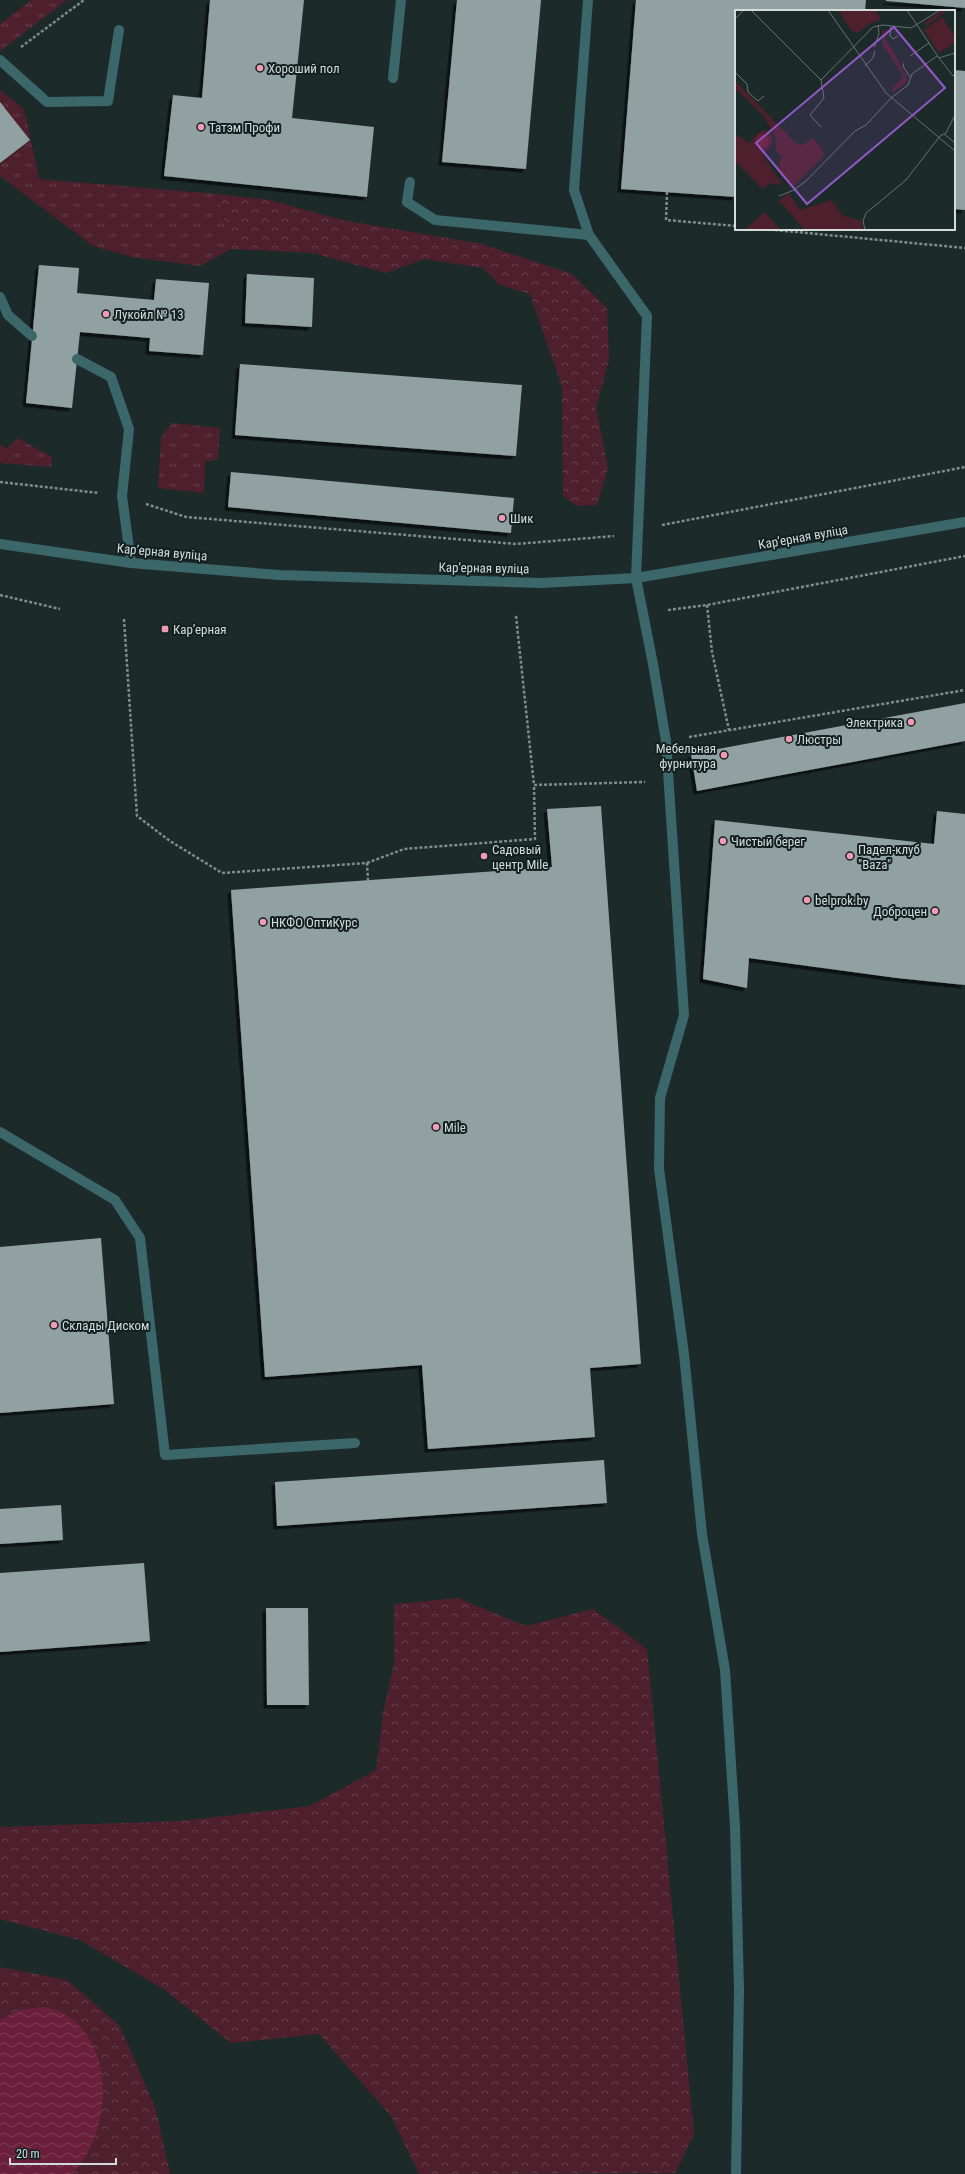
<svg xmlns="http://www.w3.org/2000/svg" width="965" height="2174" viewBox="0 0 965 2174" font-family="'Roboto Condensed',sans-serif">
	<defs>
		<pattern id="grass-tufts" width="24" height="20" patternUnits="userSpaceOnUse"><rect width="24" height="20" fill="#4e202e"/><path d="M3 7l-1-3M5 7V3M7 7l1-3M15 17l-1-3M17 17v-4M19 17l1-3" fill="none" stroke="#67404c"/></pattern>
		<pattern id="forest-crowns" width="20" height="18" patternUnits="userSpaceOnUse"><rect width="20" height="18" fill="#4e202e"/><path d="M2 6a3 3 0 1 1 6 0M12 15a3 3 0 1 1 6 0" fill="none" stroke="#67404c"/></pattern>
		<pattern id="water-waves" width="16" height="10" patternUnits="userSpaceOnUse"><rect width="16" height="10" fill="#6a1f3a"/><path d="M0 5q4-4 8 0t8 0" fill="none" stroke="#7e3f56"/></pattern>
		<filter id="shadow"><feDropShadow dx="-3.5" dy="3.5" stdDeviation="0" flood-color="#0009"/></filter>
	</defs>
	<rect width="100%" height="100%" fill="#1d2a2a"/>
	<g fill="url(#grass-tufts)">
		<polygon points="31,0 67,0 0,51 0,24"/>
		<polygon points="0,90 24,109 39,179 218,194 231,249 200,266 132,257 93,246 0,176"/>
		<polygon points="172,423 220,428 218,459 205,462 204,493 158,488 161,438"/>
		<polygon points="18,438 52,457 51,467 0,463 0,444 6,449"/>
	</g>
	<g fill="url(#forest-crowns)">
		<polygon points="218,194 270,200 342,220 482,244 572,274 607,308 609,360 596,408 608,468 597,505 577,506 563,496 562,387 530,294 500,285 483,268 424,259 386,273 313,253 231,249"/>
		<polygon points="458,1598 526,1626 593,1609 647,1649 694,2134 675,2173 419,2174 391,2116 319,2034 231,2043 165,1990 80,1940 0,1919 0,1827 182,1821 310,1806 376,1770 383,1713 394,1664 394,1604"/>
		<polygon points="0,1967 67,1980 120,2026 156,2110 170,2174 72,2174 89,2149 98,2126 102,2098 79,2026 61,2012 40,2007 18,2010 0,2020"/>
	</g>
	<path fill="url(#water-waves)" d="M41,2007C47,2008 55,2009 61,2012C118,2042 112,2133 72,2174H0V2020L18,2010Z"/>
	<g fill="#91a0a1" filter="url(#shadow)">
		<polygon points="210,0 304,0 292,118 374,127 367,197 164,176 173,95 202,98"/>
		<polygon points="457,0 541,0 526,169 442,162"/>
		<polygon points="636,0 866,0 865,11 736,11 736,197 621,189"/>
		<polygon points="886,0 965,0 965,8 886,1"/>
		<polygon points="954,70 965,71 965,210 954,209"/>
		<polygon points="0,102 30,140 0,163"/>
		<polygon points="39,265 79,268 77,293 154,300 156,279 209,283 203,355 149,351 150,338 80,332 72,408 26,403"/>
		<polygon points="247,274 314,278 312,327 245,323"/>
		<polygon points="240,364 522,385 516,456 235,435"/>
		<polygon points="231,472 514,498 511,533 228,507"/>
		<polygon points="965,703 965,741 697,791 691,754"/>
		<polygon points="601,806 641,1364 590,1368 595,1437 428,1449 422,1365 265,1377 231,890 552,867 547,809"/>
		<polygon points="937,811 965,814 965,985 897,978 749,958 747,988 703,979 715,820 934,844"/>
		<polygon points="101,1238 114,1404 0,1413 0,1247"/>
		<polygon points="604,1460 607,1503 277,1526 275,1482"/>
		<polygon points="61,1505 63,1540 0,1544 0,1509"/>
		<polygon points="144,1563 150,1641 0,1652 0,1573"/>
		<polygon points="266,1608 308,1608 309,1705 267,1705"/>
	</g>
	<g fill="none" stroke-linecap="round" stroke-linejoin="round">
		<g stroke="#818b8b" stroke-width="2.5" stroke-dasharray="3 2" stroke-linecap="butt">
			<polyline points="21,47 84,0"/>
			<polyline points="667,192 666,220 736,226"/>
			<polyline points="765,229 965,248"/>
			<polyline points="0,482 99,493"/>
			<polyline points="146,504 186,517 516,544 614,536"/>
			<polyline points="662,525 965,467"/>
			<polyline points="0,595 60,609"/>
			<polyline points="707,605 712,652 729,730"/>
			<polyline points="668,610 707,605 965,556"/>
			<polyline points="516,616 534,785"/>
			<polyline points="124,619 137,816 170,841 222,873 367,863 368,880"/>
			<polyline points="689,737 965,690"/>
			<polyline points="367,863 404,849 535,839 534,785 645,782"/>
		</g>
		<g stroke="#3b676a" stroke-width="10">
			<polyline points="588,0 574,190 589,235 647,316 636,578 653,664 666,741 684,1015 660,1098 659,1169 684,1354 702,1534 725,1670 735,1826 739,1990 736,2174"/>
			<polyline points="0,60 47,102 108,101 119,30"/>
			<polyline points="393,78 401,0"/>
			<polyline points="410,182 407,202 435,220 589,235"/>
			<polyline points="0,297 8,315 32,336"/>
			<polyline points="77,359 111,377 129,429 122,496 131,563"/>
			<polyline points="0,1132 115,1200 140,1238 165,1455 355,1443"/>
		</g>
		<polyline stroke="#3b676a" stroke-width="10" points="0,544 131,563 279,575 541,583 636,578 965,522"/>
	</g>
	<g fill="#f19ab1" stroke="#132021" stroke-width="1.5">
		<circle cx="260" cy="68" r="4"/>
		<circle cx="201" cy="127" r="4"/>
		<circle cx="106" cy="314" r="4"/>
		<circle cx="502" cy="518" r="4"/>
		<rect x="161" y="625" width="8" height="8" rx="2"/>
		<circle cx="911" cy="722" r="4"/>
		<circle cx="789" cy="739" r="4"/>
		<circle cx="724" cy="755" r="4"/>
		<circle cx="723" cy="841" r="4"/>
		<circle cx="484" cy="856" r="4"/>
		<circle cx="850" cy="856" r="4"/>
		<circle cx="807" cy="900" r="4"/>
		<circle cx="935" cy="911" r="4"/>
		<circle cx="263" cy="922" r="4"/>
		<circle cx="436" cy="1127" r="4"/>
		<circle cx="54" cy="1325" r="4"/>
	</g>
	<g text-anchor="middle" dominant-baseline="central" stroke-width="4" stroke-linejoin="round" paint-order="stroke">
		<g font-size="13" fill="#d3dbdb" stroke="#132021" text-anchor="start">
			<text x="268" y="68">Хороший пол</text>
			<text x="209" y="127">Татэм Профи</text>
			<text x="114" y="314">Лукойл № 13</text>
			<text x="510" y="518">Шик</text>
			<text x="173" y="629">Карʼерная</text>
			<text x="903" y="722" text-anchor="end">Электрика</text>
			<text x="797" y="739">Люстры</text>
			<text x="716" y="748" text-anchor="end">Мебельная<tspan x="716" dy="15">фурнитура</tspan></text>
			<text x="731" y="841">Чистый берег</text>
			<text x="492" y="849">Садовый<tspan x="492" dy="15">центр Mile</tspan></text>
			<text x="858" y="849">Падел-клуб<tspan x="858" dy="15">"Baza"</tspan></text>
			<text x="815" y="900">belprok.by</text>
			<text x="927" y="911" text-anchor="end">Доброцен</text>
			<text x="271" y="922">НКФО ОптиКурс</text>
			<text x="444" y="1127">Mile</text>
			<text x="62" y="1325">Склады Диском</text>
		</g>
		<g font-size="13" fill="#d3dbdb" stroke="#132021">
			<text transform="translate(803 537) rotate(-10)">Карʼерная вуліца</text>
			<text transform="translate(162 552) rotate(5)">Карʼерная вуліца</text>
			<text transform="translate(484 568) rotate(1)">Карʼерная вуліца</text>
		</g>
	</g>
	<g transform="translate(735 10)">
		<rect width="220" height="220" fill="#1d2a2a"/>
		<path d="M207,0L210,2L191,16L189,13ZM207,7L220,27V32L204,43L189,20ZM147,20L153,21L150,29L158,41L155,45L148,36ZM53,183L65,200L96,190L108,206L126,211L128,220H70L44,191Z" fill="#4e202e"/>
		<path d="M103,0H140L146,9L134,14L122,23L117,21ZM158,41L172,68V72L158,82L157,79L168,66L155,45ZM0,71L61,133L67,135L78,128L88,140L89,146L60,175L57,176L42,161L47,146L41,141L40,126L29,106L0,78ZM26,121H34L37,127V133L28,146L46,172L44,175L35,173L28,179L0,151V124L14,133ZM51,189L55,190L62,204L95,197L105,209L104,215L108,220H71L48,193ZM29,202L46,220H10L12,218Z" fill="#4e202e"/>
		<path d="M20 131a7 7 0 1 1 14 0a7 7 0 1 1-14 0Z" fill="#6a1f3a"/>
		<path fill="none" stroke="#667171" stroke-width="1" d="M16,0L86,70L89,88L75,105L86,117M93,0L151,83L220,141M172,0L204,48L218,66L220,64M0,9L9,0M156,16L155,26L158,29L163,26M139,37L144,24L143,15M175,46L194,33M204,48L220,43M169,53L168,56L175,67M130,56L138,48L140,41M0,62L12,74L13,82L23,91L29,86M86,70L138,17L148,15L176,18L205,0M209,124L220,133M44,186L59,180L72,170L120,121L131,115L156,88L173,75L177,64L202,46M130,220L128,211L131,203L171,170L205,126L211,123L220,105"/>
		<path fill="#9158c6" fill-opacity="0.15" stroke="#9158c6" stroke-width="2" d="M159,17L210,78L72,194L21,133Z"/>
		<rect width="220" height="220" fill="none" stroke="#d3dbdb" stroke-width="2"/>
	</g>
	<path d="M10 2158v6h106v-6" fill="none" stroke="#d3dbdb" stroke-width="2"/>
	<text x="16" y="2158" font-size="12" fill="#d3dbdb" stroke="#132021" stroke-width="3" paint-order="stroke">20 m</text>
</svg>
